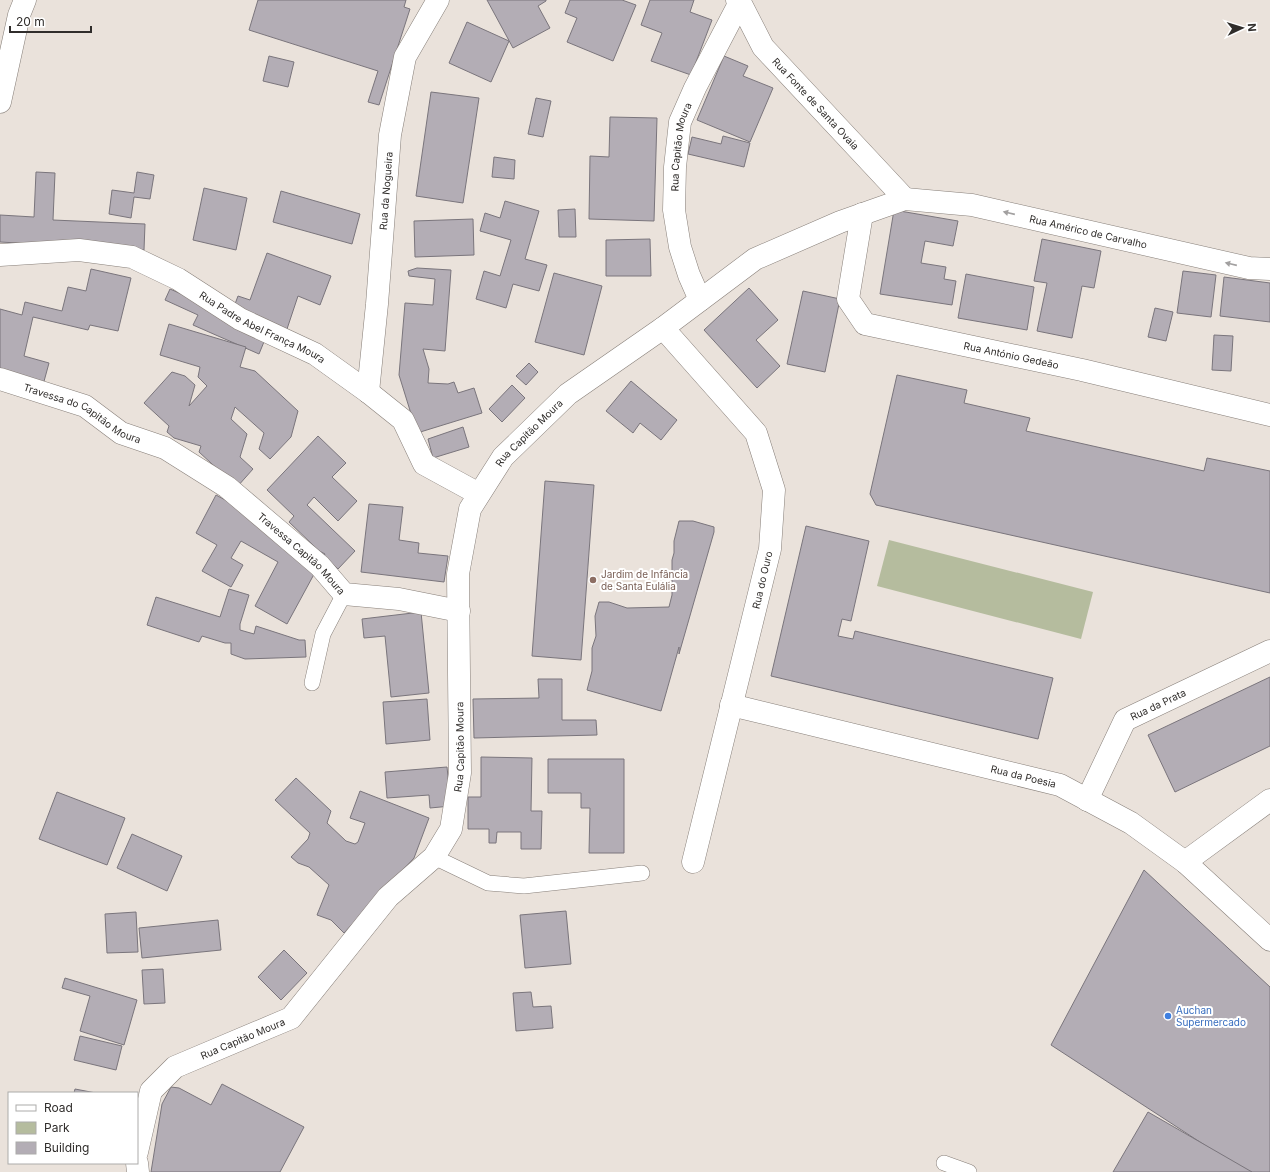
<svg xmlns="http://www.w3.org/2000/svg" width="1270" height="1172" viewBox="0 0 1270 1172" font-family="Inter,sans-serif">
	<rect width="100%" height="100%" fill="#eae2db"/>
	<polygon fill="#b5bc9e" points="889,540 1093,592 1081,639 877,586"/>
	<g fill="#b3adb5" stroke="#7a757c">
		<polygon points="258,0 406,0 404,7 410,9 379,105 368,102 378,71 249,30"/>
		<polygon points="487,0 546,0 546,1 538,6 550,28 513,48"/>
		<polygon points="570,0 622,0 636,5 613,61 567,42 577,18 565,13"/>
		<polygon points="650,0 694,0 690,12 712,20 691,75 651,61 662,33 641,25"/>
		<polygon points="467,22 509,41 491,82 449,63"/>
		<polygon points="269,56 294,62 288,87 263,81"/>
		<polygon points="724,56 748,66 743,76 773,88 750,142 697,120"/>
		<polygon points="431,92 479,98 463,203 416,196"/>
		<polygon points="536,98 551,101 543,137 528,134"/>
		<polygon points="610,117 657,118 654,221 589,219 590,156 609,157"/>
		<polygon points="723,136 750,143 744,167 688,154 692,137 721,144"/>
		<polygon points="494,157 515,160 514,179 492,177"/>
		<polygon points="36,172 55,173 53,220 145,224 144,250 0,242 0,215 34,217"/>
		<polygon points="137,172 154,175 150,199 134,197 131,218 109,214 112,190 134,193"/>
		<polygon points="204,188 247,198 236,250 193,240"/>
		<polygon points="281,191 360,214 352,244 273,222"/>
		<polygon points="505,201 539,211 525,259 547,265 539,291 513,284 506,308 476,299 484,271 500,276 511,240 480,231 485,213 500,218"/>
		<polygon points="575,209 576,237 559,237 558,210"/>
		<polygon points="894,210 958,221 953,246 925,241 921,263 946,267 944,279 956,281 952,305 880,294"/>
		<polygon points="473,219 474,255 415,257 414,221"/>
		<polygon points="650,239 651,276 606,276 606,240"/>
		<polygon points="1042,239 1101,251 1094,288 1082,286 1072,338 1037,331 1047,283 1034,281"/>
		<polygon points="267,253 331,276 320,305 298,296 286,332 232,312 238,296 250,300"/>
		<polygon points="417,268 451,270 445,351 423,349 429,369 428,383 448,384 454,382 458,393 474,388 482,413 417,433 399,375 405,303 433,305 435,279 409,276 408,271"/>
		<polygon points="91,269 131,278 118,331 90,325 88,330 33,317 24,356 49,363 43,385 0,374 0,309 22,315 25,302 62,311 68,287 86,291"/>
		<polygon points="1183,271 1216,275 1211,317 1177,313"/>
		<polygon points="554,273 602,286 584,355 535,342"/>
		<polygon points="966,274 1034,287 1027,330 958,318"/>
		<polygon points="1224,277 1270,283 1270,322 1220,316"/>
		<polygon points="749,288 778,320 756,340 780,366 757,388 704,330"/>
		<polygon points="170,289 268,332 259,354 193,325 198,315 165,300"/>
		<polygon points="803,291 840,299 825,372 787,364"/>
		<polygon points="1155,308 1173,312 1166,341 1148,337"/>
		<polygon points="169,324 246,347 240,367 255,371 298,411 291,437 270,459 259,449 264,433 235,407 231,419 247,434 240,457 253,469 237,487 199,452 201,446 174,438 167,432 169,426 144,403 172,372 185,376 195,385 189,406 207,386 198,377 200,367 160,355"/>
		<polygon points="1214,335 1233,336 1231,371 1212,370"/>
		<polygon points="529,363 538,372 526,385 516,376"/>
		<polygon points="897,375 967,390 964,403 1030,418 1026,431 1204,471 1207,458 1270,471 1270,593 876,505 870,494"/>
		<polygon points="631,381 677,420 661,440 640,423 633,433 606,411"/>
		<polygon points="512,385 525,398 502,422 489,409"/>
		<polygon points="463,427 469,447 433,458 428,439"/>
		<polygon points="318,436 346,463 332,477 357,501 338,521 314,497 307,505 355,551 338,569 289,522 294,516 267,490"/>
		<polygon points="545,481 594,485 581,660 532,656"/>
		<polygon points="216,495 325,554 287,624 255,606 278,562 241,541 231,558 243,565 231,587 202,571 217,545 196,533"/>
		<polygon points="369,504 403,507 399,540 419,543 418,553 448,556 444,582 361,572"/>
		<polygon points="679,521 693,521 714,527 714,532 679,654 679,647 661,711 587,690 592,671 592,648 596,636 595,616 599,602 609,602 627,608 669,607 672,595 672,560 674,553 674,541"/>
		<polygon points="806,526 869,541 851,621 842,619 838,636 853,639 855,631 1053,678 1038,739 771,676"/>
		<polygon points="229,589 249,595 240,624 240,630 254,634 256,626 299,640 305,640 306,657 245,659 231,654 231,643 225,643 202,636 199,642 147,625 156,597 220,617"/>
		<polygon points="421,612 429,693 391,697 385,636 364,638 362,619"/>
		<polygon points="1270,677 1270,746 1175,792 1148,735"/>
		<polygon points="538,679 562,679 562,720 596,720 597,735 474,738 473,699 539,698"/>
		<polygon points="427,699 430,740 386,744 383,702"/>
		<polygon points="481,757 532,758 531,811 542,811 541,849 521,849 521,832 497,832 496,843 489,843 489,829 468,829 468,797 481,797"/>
		<polygon points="548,759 624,759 624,853 589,853 590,808 581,808 581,793 548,793"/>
		<polygon points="447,767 451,806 430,808 429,795 387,798 385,772"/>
		<polygon points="296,778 331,811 327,823 346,841 355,844 358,842 365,823 350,818 360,791 429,818 414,858 344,933 331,920 317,915 329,885 309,867 298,863 291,857 308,839 310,833 275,800"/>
		<polygon points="57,792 125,818 107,865 39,839"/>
		<polygon points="132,834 182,856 167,891 117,868"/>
		<polygon points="1144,870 1270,987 1270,1172 1246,1172 1051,1045"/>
		<polygon points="566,911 571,964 525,968 520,915"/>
		<polygon points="136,912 138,952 107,953 105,914"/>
		<polygon points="218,920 221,950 142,958 139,928"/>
		<polygon points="284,950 307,973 281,1000 258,977"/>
		<polygon points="163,969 165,1003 144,1004 142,970"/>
		<polygon points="65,978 137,1000 124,1045 80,1031 90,996 62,988"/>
		<polygon points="531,992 533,1007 551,1006 553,1028 516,1031 513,993"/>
		<polygon points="80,1036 122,1046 116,1070 74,1060"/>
		<polygon points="222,1084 304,1127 280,1172 151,1172 162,1104 171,1087 179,1088 211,1105"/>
		<polygon points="75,1089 96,1093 74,1093"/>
		<polygon points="1148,1112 1252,1172 1113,1172"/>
	</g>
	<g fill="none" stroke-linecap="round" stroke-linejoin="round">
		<g stroke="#877f79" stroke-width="16">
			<g id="lane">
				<polyline points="312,683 323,634 344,594"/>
				<polyline points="434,857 488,883 524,886 642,873"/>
				<polyline points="944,1163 969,1172"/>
			</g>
		</g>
		<g stroke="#877f79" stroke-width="23">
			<g id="street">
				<path id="s1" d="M740,0V2L763,47L905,199"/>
				<polyline points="0,102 19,15 25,0"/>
				<path id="s2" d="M862,214L848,299L865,324L1082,370L1270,415"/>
				<path id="s3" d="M0,255L79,250L132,257L178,279L240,319L315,354L368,392L403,420L424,464L479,494"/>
				<path id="s4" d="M700,300L689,275L680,247L674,210L675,167L680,122L695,88L740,2L737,0"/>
				<polyline points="663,328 756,433 774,490 770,549 693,862"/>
				<path id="s5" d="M0,379L85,406L121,433L165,448L227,487L320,566L344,594L399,599L459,611"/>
				<path id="s6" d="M368,392L377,304L390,135L405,57L438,0"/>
				<path id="s7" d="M731,705L1060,785L1131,823L1185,862L1270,940"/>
				<path id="s8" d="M1087,800L1125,720L1270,651"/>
				<polyline points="1185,862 1270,800"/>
				<path id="s9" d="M137,1152L151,1091L175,1067L291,1018L388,897L434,857L451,829L460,773L458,574L470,509L503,457L568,394L663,328L755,259L840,222L905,199L972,205L1249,268L1270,269"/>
				<polyline points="137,1163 138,1172"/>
			</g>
		</g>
		<use href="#lane" stroke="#fff" stroke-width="15"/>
		<use href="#street" stroke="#fff" stroke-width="22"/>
	</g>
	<defs><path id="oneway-solid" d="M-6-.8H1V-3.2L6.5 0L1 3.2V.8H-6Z"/></defs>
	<g fill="#a2a0a0">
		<use href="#oneway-solid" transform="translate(1009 213) rotate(-167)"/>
		<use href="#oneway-solid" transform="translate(1231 264) rotate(-167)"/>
	</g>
	<circle fill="#8d6e63" stroke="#fff" stroke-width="1.5" cx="593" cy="580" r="4"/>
	<circle fill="#3f7fe0" stroke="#fff" stroke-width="1.5" cx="1168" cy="1016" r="4"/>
	<g text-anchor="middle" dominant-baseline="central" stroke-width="4" stroke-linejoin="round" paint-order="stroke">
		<g font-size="10" fill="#302d2b" stroke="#fff">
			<text stroke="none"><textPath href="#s1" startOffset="130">Rua Fonte de Santa Ovaia</textPath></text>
			<text stroke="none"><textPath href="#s4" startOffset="158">Rua Capitão Moura</textPath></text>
			<text stroke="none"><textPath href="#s6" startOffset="202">Rua da Nogueira</textPath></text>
			<text stroke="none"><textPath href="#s9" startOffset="1524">Rua Américo de Carvalho</textPath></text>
			<text stroke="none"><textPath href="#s3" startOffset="281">Rua Padre Abel França Moura</textPath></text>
			<text stroke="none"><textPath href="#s2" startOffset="266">Rua António Gedeão</textPath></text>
			<text stroke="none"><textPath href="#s5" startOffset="90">Travessa do Capitão Moura</textPath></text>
			<text stroke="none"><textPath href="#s9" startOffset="890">Rua Capitão Moura</textPath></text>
			<text stroke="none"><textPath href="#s5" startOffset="354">Travessa Capitão Moura</textPath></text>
			<text transform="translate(762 580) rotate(-77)">Rua do Ouro</text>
			<text stroke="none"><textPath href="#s8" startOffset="125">Rua da Prata</textPath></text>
			<text stroke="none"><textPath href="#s9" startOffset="554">Rua Capitão Moura</textPath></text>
			<text stroke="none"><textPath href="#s7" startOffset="301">Rua da Poesia</textPath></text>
			<text stroke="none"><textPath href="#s9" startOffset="170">Rua Capitão Moura</textPath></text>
		</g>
		<g font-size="10" fill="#785e54" stroke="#fff" text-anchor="start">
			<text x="601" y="574">Jardim de Infância<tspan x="601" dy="12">de Santa Eulália</tspan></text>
		</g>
		<g font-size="10" fill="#366cbe" stroke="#fff" text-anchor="start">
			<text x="1176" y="1010">Auchan<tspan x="1176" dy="12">Supermercado</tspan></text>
		</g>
	</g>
	<rect x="8" y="1092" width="130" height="72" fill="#ffffff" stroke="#acabaa"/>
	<rect x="16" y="1105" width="20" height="6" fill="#ffffff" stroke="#acabaa"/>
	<text x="44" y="1112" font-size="12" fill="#302d2b">Road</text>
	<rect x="16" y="1122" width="20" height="12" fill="#b5bc9e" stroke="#acabaa"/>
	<text x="44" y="1132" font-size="12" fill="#302d2b">Park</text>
	<rect x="16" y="1142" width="20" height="12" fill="#b3adb5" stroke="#acabaa"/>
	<text x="44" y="1152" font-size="12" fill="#302d2b">Building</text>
	<g transform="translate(1242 28) rotate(86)" stroke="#ffffff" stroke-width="3" paint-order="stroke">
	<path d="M0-3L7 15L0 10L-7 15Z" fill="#302d2b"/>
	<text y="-6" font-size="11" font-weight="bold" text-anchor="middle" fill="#302d2b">N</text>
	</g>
	<path d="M10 26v6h81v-6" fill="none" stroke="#302d2b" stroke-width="2"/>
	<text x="16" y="26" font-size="12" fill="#302d2b" stroke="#ffffff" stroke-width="3" paint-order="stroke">20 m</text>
</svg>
